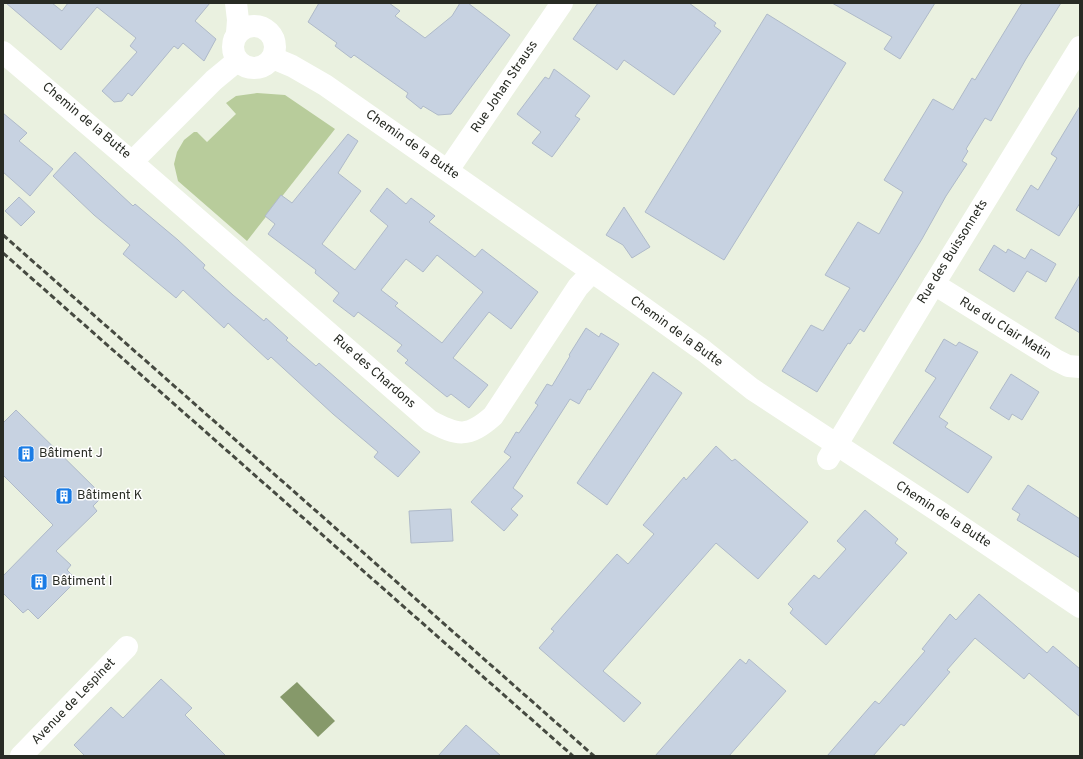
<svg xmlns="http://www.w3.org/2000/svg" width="1083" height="759" viewBox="0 0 1083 759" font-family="Overpass,sans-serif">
	<rect width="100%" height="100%" fill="#eaf1e0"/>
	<polygon fill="#b8cc9b" points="257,93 285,95 335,129 247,241 178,181 174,164 177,152 184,140 194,132 197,132 207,142 236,114 226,103 236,96"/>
	<polygon fill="#86996a" points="297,682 335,721 318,737 280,697"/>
	<g fill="#c7d2e1" stroke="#afbac9" fill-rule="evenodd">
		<polygon points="6,3 52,3 62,11 68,3 210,3 195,21 216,39 204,61 183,43 178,49 174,46 132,96 128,93 122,101 114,102 102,91 137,52 130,46 136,38 97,7 61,50"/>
		<polygon points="319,3 389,3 400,11 395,16 425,38 452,16 460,3 468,3 510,35 451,114 438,115 423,106 421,109 406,97 408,93 354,55 351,58 335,46 337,43 308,22"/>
		<polygon points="598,3 689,3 716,23 714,26 721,31 674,95 624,60 617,70 573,39"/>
		<polygon points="832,3 935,3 900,59 884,49 892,37"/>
		<polygon points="1022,3 1061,3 1026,59 991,121 985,118 966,149 968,151 962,161 967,164 946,196 922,239 897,280 864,332 860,329 850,344 848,343 817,392 782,371 811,325 823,331 850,288 825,275 858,222 879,234 903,192 884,180 933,99 953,110 972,78 975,80"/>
		<polygon points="767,14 846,63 724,260 645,212"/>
		<polygon points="554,69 590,96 575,116 580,119 552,157 532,143 541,132 517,114 545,77 549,79"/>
		<polygon points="1080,106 1080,203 1059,236 1016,210 1031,185 1038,190 1057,158 1051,154"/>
		<polygon points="3,113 27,133 19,141 53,169 30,196 3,172"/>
		<path d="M348,134L358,141L338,173L361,191L322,244L355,270L388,226L370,211L387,188L406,204L411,198L435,216L429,222L475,257L482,249L538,292L511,329L489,312L453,358L488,385L469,408L451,394L447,397L405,363L408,360L397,351L402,345L358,312L354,317L333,301L339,293L315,273L316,270L268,234L275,224L265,216L281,195L292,203ZM437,255L483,292L442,343L395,306L398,303L381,290L406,259L423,272Z"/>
		<polygon points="75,152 133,206 135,204 178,240 205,265 203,268 233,295 264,321 266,318 288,338 286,340 316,366 319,363 420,452 398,477 374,457 378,452 333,414 271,357 268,360 228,323 224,328 183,290 176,298 123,254 130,245 94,215 53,176"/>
		<polygon points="19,197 35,212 21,226 5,211"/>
		<polygon points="624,207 650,247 632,258 623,245 606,235"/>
		<polygon points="994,245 1006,253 1008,249 1025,259 1031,249 1056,264 1046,282 1027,271 1014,292 979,270"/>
		<polygon points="1080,275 1080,333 1055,318"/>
		<polygon points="586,328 599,337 601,333 619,344 590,390 588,389 579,404 570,399 513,488 523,496 511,509 518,515 504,531 471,502 511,457 504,452 516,432 519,433 538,405 535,403 547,384 552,386 570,356 569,355"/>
		<polygon points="944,339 956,346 959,342 978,352 939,417 948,423 945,427 992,457 968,493 893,443 936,378 925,371"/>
		<polygon points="653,372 682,393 607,505 577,483"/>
		<polygon points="1011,374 1039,392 1022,420 1012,414 1009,420 990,408"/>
		<polygon points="16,410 103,496 93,506 97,511 56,551 71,565 67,570 77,580 38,619 28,609 23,613 3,593 3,576 53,525 3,475 3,423"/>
		<polygon points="716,446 732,461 735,459 808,522 758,579 716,543 603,671 641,703 624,722 539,648 554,631 551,629 617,554 628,564 654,534 643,525 684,477 686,480"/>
		<polygon points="1028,485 1080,519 1080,558 1017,520 1020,514 1012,509"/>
		<polygon points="451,509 453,541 411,543 409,511"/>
		<polygon points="865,510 898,539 895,543 907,553 826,645 790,613 793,609 788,604 814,575 819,579 846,549 837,541"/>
		<polygon points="979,594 1047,653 1053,646 1080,669 1080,717 1029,673 1024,679 975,638 947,670 950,672 904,726 901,724 873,756 827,756 875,701 879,704 925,651 922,649 950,614 956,620"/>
		<polygon points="740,659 746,664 749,659 786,691 729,756 655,756"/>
		<polygon points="161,679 192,708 185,715 226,756 85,756 74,745 111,707 123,718"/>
		<polygon points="466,725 501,756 438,756"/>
	</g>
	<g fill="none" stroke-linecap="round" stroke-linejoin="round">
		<g stroke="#fff" stroke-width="22">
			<path d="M3,52L132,162L430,421C458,436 468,438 493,416L578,287L592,272"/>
			<polyline points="132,162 214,80 237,61"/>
			<polyline points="448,170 562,3"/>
			<polyline points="934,284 1056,360 1068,366 1080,367"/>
			<polyline points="828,459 934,284 1080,47"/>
			<polyline points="21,756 127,647"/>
		</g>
		<g stroke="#fff" stroke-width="22">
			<polyline points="236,3 238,20 237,33"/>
			<circle cx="254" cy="47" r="21"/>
			<polyline points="273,58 292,66 325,85 634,301 704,351 752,389 941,513 1080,607"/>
		</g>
		<g stroke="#464a41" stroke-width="3" stroke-dasharray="6 3" stroke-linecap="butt">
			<polyline points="3,235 594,756"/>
			<polyline points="3,253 573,756"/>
		</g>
	</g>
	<defs>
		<g id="building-square" transform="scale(0.9)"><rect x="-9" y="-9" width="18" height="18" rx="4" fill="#1b7ce5" stroke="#fff"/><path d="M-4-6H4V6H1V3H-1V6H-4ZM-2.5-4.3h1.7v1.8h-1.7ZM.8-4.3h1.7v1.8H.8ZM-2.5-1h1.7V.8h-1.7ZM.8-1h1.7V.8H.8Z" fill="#fff"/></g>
	</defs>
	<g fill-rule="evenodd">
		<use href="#building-square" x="26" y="454"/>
		<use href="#building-square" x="64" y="496"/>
		<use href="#building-square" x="39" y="582"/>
	</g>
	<g text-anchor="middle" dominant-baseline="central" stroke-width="3" stroke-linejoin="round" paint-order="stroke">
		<g font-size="13" fill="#282b24" stroke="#fff">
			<text transform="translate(505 87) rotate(-56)">Rue Johan Strauss</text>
			<text transform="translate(86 121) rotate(40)">Chemin de la Butte</text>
			<text transform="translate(412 145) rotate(35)">Chemin de la Butte</text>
			<text transform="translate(953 252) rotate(-58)">Rue des Buissonnets</text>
			<text transform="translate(1005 329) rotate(32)">Rue du Clair Matin</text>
			<text transform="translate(676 332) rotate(36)">Chemin de la Butte</text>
			<text transform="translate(374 372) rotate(41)">Rue des Chardons</text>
			<text transform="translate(943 515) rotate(33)">Chemin de la Butte</text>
			<text transform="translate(74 702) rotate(-46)">Avenue de Lespinet</text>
		</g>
		<g font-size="13" fill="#282b24" stroke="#fff" text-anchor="start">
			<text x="39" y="454">Bâtiment J</text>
			<text x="77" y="496">Bâtiment K</text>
			<text x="52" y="582">Bâtiment I</text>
		</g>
	</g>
	<rect width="1083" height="759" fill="none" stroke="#282b24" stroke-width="8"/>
</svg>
